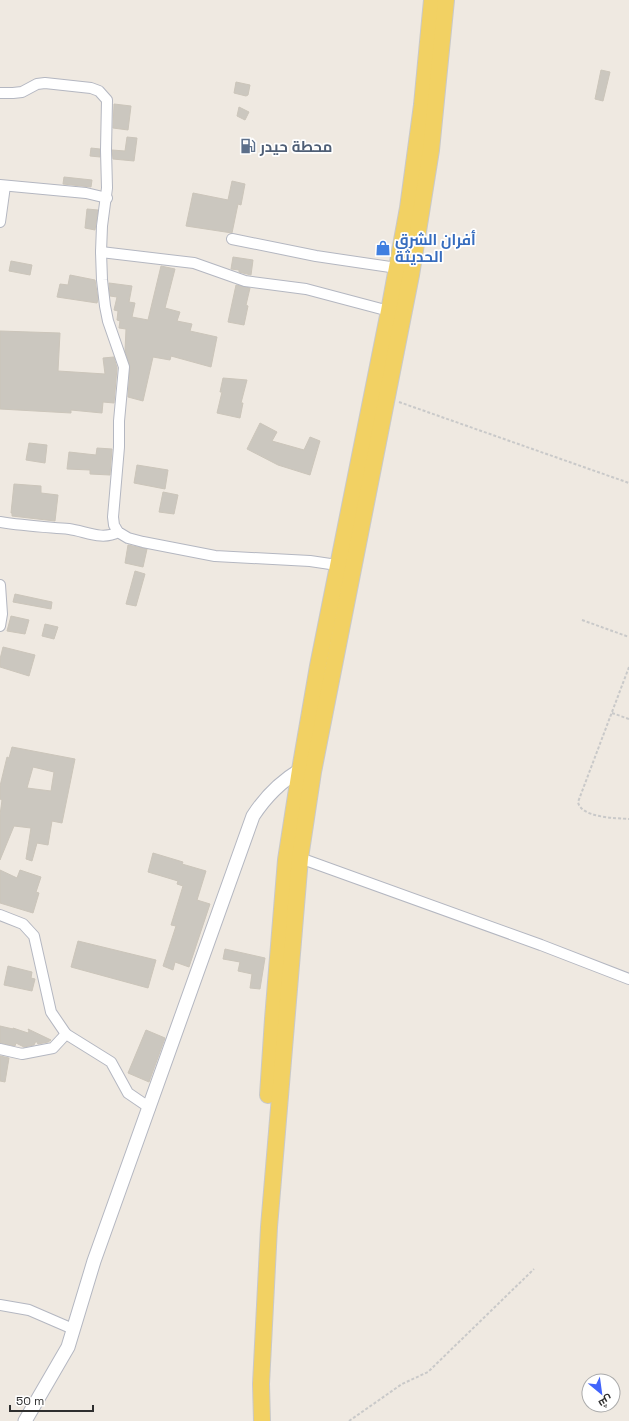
<svg xmlns="http://www.w3.org/2000/svg" width="629" height="1421" viewBox="0 0 629 1421" font-family="'Space Grotesk',Cairo,sans-serif">
	<rect width="100%" height="100%" fill="#efe9e1"/>
	<g fill="#cbc7bf" stroke="#cbc5ba" fill-rule="evenodd">
		<polygon points="601,70 610,72 603,101 595,99"/>
		<polygon points="236,82 250,85 248,95 246,96 234,93"/>
		<polygon points="114,104 131,106 128,130 113,128"/>
		<polygon points="239,107 249,112 245,120 237,116"/>
		<polygon points="127,137 137,138 134,161 113,159 112,150 125,151"/>
		<polygon points="91,148 100,149 100,157 90,156"/>
		<polygon points="64,177 92,180 91,187 63,184"/>
		<polygon points="232,181 245,184 241,205 238,204 232,233 186,226 193,193 228,200"/>
		<polygon points="87,209 98,210 95,230 85,228"/>
		<polygon points="233,257 253,260 251,275 239,272 239,270 231,269"/>
		<polygon points="11,261 32,265 30,275 9,271"/>
		<polygon points="161,266 175,269 165,308 180,312 177,321 192,324 190,331 217,337 211,367 171,356 170,360 153,357 143,401 128,397 130,367 125,351 126,329 119,328 120,321 117,320 118,311 114,310 117,297 110,296 109,283 132,286 129,302 135,303 132,317 148,320"/>
		<polygon points="70,275 95,280 98,299 97,303 57,297 60,284 68,285"/>
		<polygon points="236,285 250,288 246,305 248,306 244,325 228,322"/>
		<polygon points="0,331 60,333 58,371 105,374 103,358 114,357 117,368 114,403 103,402 102,413 71,410 71,413 0,409"/>
		<polygon points="223,378 247,380 241,403 243,403 240,418 217,413 222,392 220,392"/>
		<polygon points="260,423 277,432 272,441 304,450 310,437 320,441 310,475 278,465 247,449"/>
		<polygon points="29,443 47,445 45,463 26,460"/>
		<polygon points="97,448 112,449 110,475 90,474 90,470 67,469 69,452 96,455"/>
		<polygon points="137,465 168,470 165,489 134,483"/>
		<polygon points="14,484 41,486 41,493 58,495 55,521 12,516 12,513 11,513"/>
		<polygon points="163,492 178,495 174,514 159,512"/>
		<polygon points="128,545 147,549 143,567 125,563"/>
		<polygon points="135,571 145,574 136,606 126,604"/>
		<polygon points="15,594 52,602 51,609 13,602"/>
		<polygon points="11,616 29,620 25,634 7,631"/>
		<polygon points="45,624 58,627 54,639 42,636"/>
		<polygon points="3,647 35,655 29,676 0,667 0,659"/>
		<path d="M12,747L75,759L62,823L52,821L48,845L37,843L32,861L26,859L31,828L14,826L0,860V815L2,800L0,799V786L7,757L9,758ZM33,767L54,772L51,791L27,788Z"/>
		<polygon points="153,853 183,862 182,864 206,871 197,900 210,904 189,967 175,962 173,970 163,966 176,926 171,925 183,886 177,884 178,881 148,872"/>
		<polygon points="0,870 17,878 20,870 41,877 36,892 39,893 33,913 0,903"/>
		<polygon points="78,941 156,960 148,988 71,967"/>
		<polygon points="225,949 265,958 260,989 250,988 252,974 238,971 240,962 223,959"/>
		<polygon points="8,966 32,972 31,978 35,979 32,991 4,985"/>
		<polygon points="0,1026 13,1029 13,1028 28,1033 29,1031 28,1029 51,1040 48,1042 38,1044 36,1041 34,1045 24,1047 16,1043 15,1046 0,1043"/>
		<polygon points="146,1030 165,1038 149,1082 128,1073"/>
		<polygon points="0,1056 9,1058 5,1082 0,1081"/>
	</g>
	<g fill="none" stroke-linecap="round" stroke-linejoin="round">
		<g stroke="#b4b7c1" stroke-width="12">
			<g id="minor">
				<polyline points="0,93 13,93 22,92 37,84 45,83 91,88 99,91 107,100 106,150 107,188 102,226 101,252 102,280 105,306 108,321 124,367 119,421 119,447 113,517 114,525 118,532 128,538 143,542 215,556 310,561 337,565"/>
				<polyline points="0,185 86,193 107,198"/>
				<polyline points="0,222 5,186"/>
				<polyline points="232,239 316,256 397,268"/>
				<polyline points="101,252 194,263 245,281 306,289 389,311"/>
				<path d="M0,522C23,526 46,527 69,529C85,531 102,541 118,532"/>
				<polyline points="0,585 2,614 0,626"/>
				<polyline points="300,858 541,945 629,979"/>
				<polyline points="0,915 23,924 34,936 51,1012 66,1034"/>
				<polyline points="0,1049 22,1054 53,1048 66,1034 111,1062 128,1093 150,1108"/>
				<polyline points="0,1305 29,1310 73,1329"/>
			</g>
		</g>
		<g stroke="#b4b7c1" stroke-width="15">
			<path id="tertiary" d="M25,1421L68,1347L94,1261L253,816C266,796 280,782 300,770"/>
		</g>
		<g stroke="#c9c9c9" stroke-width="18">
			<g id="primary">
				<polyline points="268,1095 273,1019 286,860 300,770 318,666 389,311 408,208 422,105 432,0"/>
				<polyline points="262,1421 261,1384 269,1227 300,858 313,772 411,275 431,150 446,0"/>
			</g>
		</g>
		<g stroke="#c9c9c9" stroke-width="2" stroke-dasharray="3 2" stroke-linecap="butt">
			<polyline points="399,402 629,483"/>
			<polyline points="582,620 629,637"/>
			<path d="M629,667L578,802C581,818 616,818 629,819"/>
			<polyline points="612,713 629,719"/>
			<polyline points="349,1421 402,1384 428,1372 534,1269"/>
		</g>
		<use href="#minor" stroke="#fff" stroke-width="10"/>
		<use href="#tertiary" stroke="#fff" stroke-width="13"/>
		<use href="#primary" stroke="#f2d163" stroke-width="16"/>
	</g>
	<defs>
		<g id="fuel-bare" transform="scale(1.2)"><path d="M-5.5-6h7V0h2V4h1.3V-2.5L3-4.5l.8-.8L6-3V5H2.5V1h-1V6h-7ZM-4.2-4.7v3.2H.2V-4.7Z" fill="#5c6f8a" stroke="#fff" stroke-width="2.5" paint-order="stroke"/></g>
		<g id="shop-bare" transform="scale(1.2)"><path d="M-5-2.5h2.3a2.7 3.5 0 0 1 5.4 0H5L5.5 6h-11ZM-1.5-2.5h3a1.5 2.3 0 0 0-3 0Z" fill="#3f7fe0" stroke="#fff" stroke-width="2.5" paint-order="stroke"/></g>
	</defs>
	<g fill-rule="evenodd">
		<use href="#fuel-bare" x="248" y="146"/>
		<use href="#shop-bare" x="383" y="248"/>
	</g>
	<g text-anchor="middle" dominant-baseline="central" stroke-width="3.5" stroke-linejoin="round" paint-order="stroke">
		<g font-size="15" font-weight="bold" fill="#4e5e75" stroke="#fff" text-anchor="start">
			<text x="260" y="146">محطة حيدر</text>
		</g>
		<g font-size="15" font-weight="bold" fill="#366cbe" stroke="#fff" text-anchor="start">
			<text x="395" y="239">أفران الشرق<tspan x="395" dy="17">الحديثة</tspan></text>
		</g>
	</g>
	<g transform="translate(601 1393) rotate(151)"><circle r="19" fill="#ffffff" stroke="#ababab"/>
	<path d="M0-3L7 15L0 10L-7 15Z" fill="#4264fb"/>
	<text y="-6" font-size="11" font-weight="bold" text-anchor="middle" fill="#2e2e2e">ش</text>
	</g>
	<path d="M10 1405v6h83v-6" fill="none" stroke="#2e2e2e" stroke-width="2"/>
	<text x="16" y="1405" font-size="12" fill="#2e2e2e" stroke="#ffffff" stroke-width="3" paint-order="stroke">50 m</text>
</svg>
